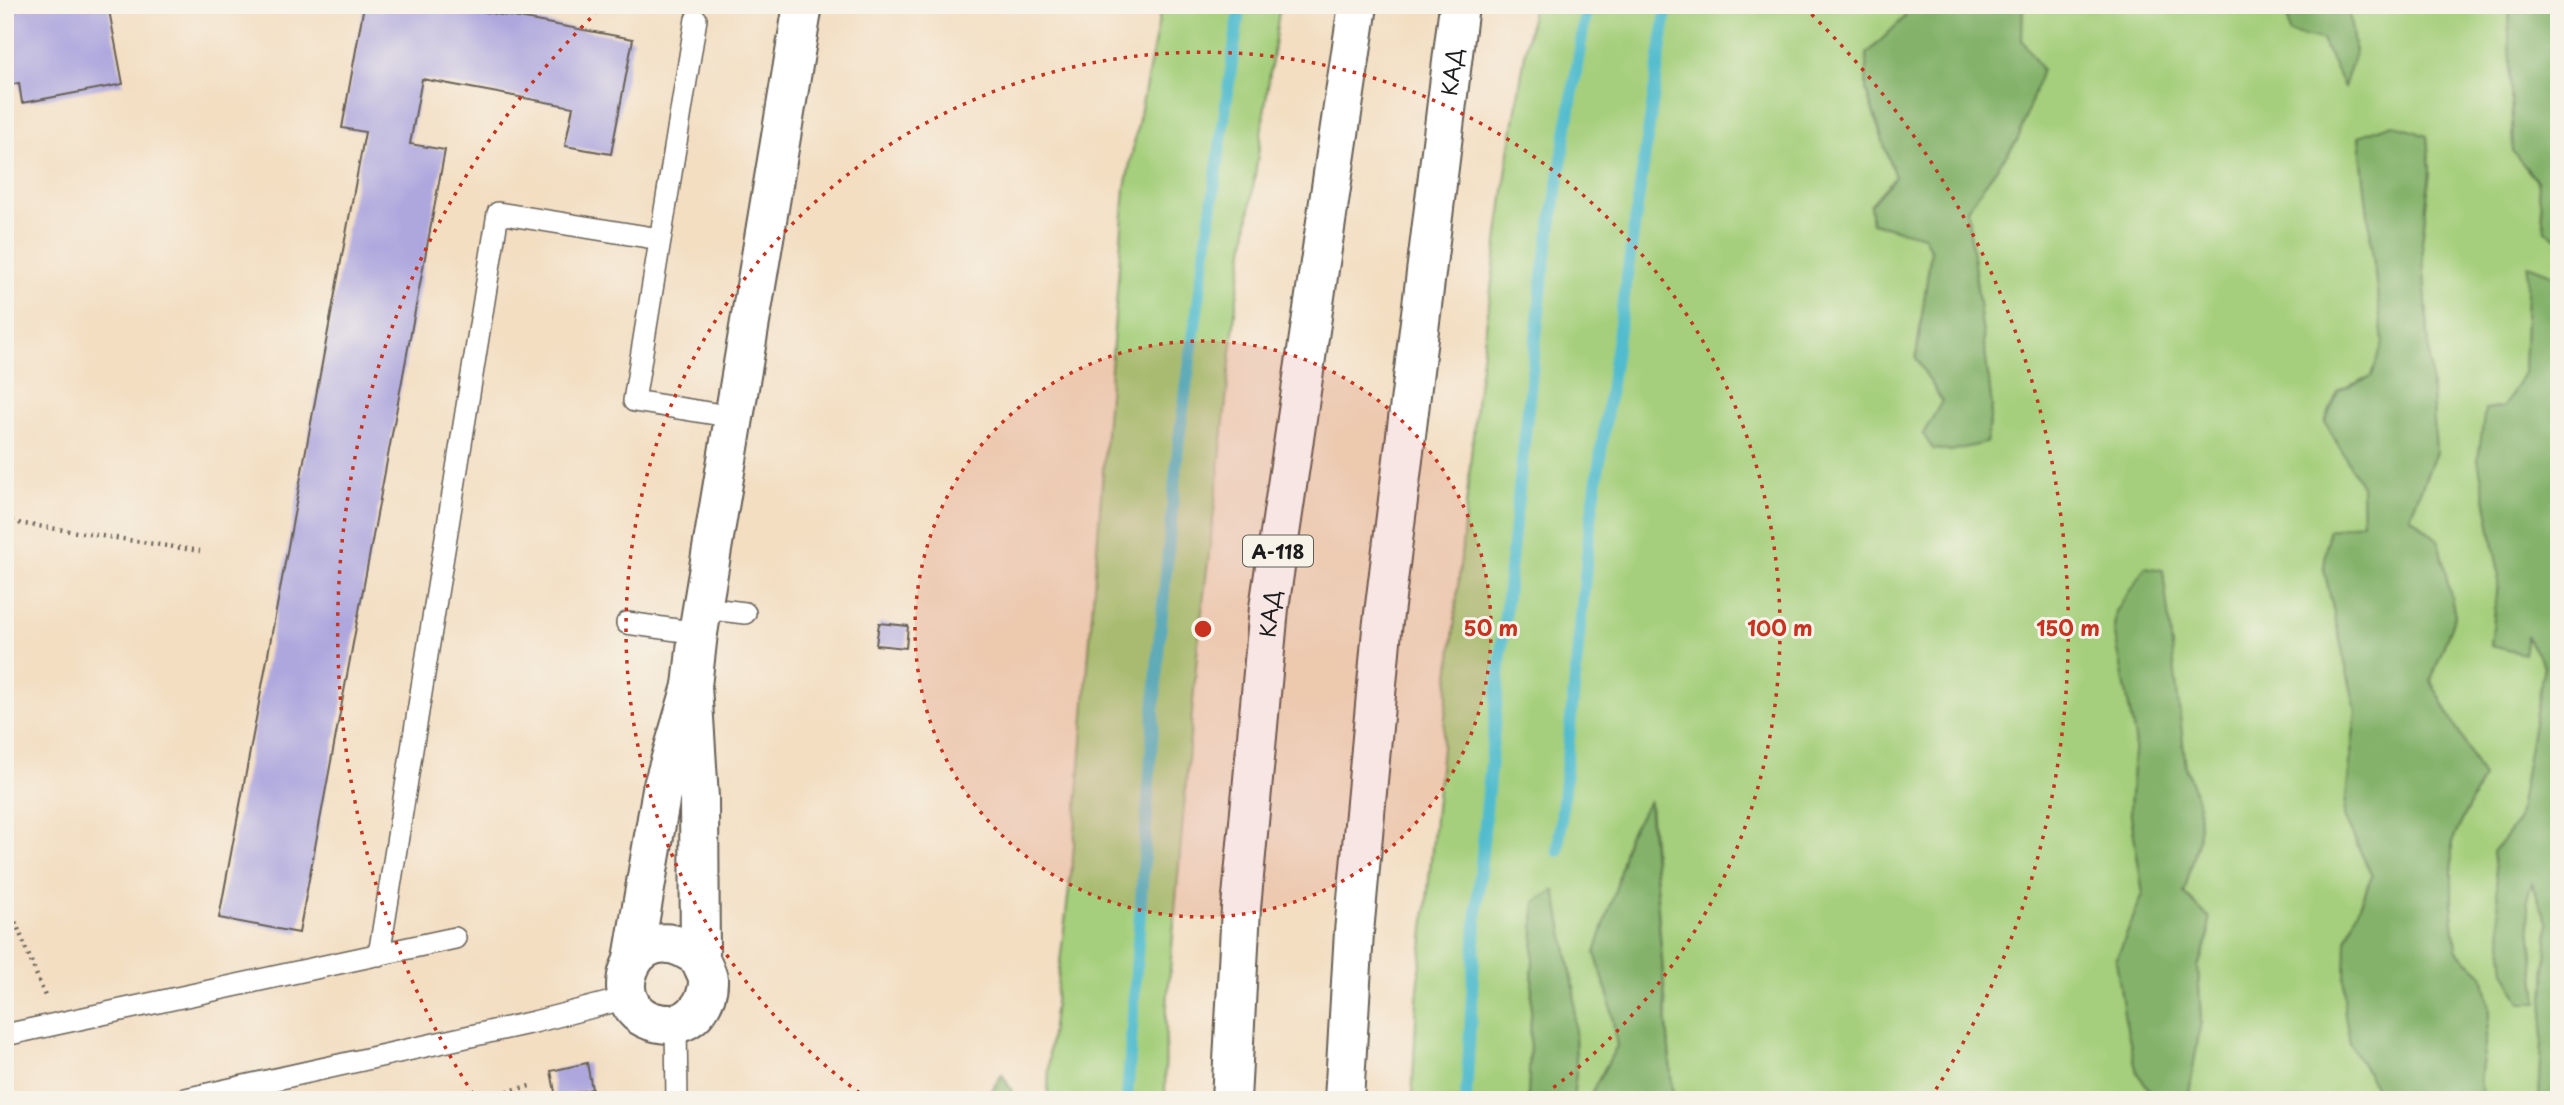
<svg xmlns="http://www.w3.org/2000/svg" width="2564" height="1105" viewBox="0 0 2564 1105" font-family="'Playpen Sans',sans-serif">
	<rect width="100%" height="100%" fill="#f7f3e8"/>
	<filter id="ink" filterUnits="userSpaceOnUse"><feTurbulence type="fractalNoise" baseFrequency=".0143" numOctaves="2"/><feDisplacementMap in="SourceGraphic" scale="14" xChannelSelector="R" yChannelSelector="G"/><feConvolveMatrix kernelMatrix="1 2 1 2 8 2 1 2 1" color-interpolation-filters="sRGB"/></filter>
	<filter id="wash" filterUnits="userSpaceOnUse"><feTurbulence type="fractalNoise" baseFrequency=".00686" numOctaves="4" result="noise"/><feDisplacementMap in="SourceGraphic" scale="28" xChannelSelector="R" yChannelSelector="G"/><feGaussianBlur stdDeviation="1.57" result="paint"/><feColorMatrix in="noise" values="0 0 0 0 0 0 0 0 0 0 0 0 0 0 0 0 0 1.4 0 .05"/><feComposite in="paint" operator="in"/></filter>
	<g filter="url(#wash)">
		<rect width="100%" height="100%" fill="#f3dec2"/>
		<g fill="#a5cf7b" stroke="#60764c" stroke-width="2">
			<polygon points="1162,5 1280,5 1236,304 1218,479 1198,644 1166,1017 1165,1100 1048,1100 1049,1051 1073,857 1125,188"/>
			<polygon points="1533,5 1909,5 1904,18 1867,54 1866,91 1895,177 1870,205 1872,223 1924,236 1931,251 1916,358 1942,401 1986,442 1992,407 1967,209 2018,139 2023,5 2287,5 2290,33 2322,40 2344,86 2355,53 2348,5 2508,5 2513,152 2537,181 2545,231 2559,239 2559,277 2528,266 2524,373 2504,407 2478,459 2499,574 2491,646 2526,636 2544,665 2517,822 2493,852 2521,1003 2538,1003 2527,899 2532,882 2548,924 2539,1100 2483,1100 2480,1079 2490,1009 2483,975 2456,950 2452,914 2452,842 2483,777 2431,681 2455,615 2438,540 2410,516 2436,452 2422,242 2430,171 2427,136 2359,137 2383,342 2372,376 2338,391 2325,422 2362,486 2363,522 2328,531 2324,569 2356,711 2344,816 2372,876 2346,940 2350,1044 2383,1100 2188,1100 2201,1020 2198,967 2209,935 2184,893 2199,838 2198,802 2186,767 2116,612 2114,629 2135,738 2130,809 2143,894 2116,960 2137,1073 2158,1100 1673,1100 1650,803 1628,836 1617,884 1610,1002 1617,1046 1592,1092 1592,1100 1573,1100 1576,1072 1574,988 1535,902 1528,1100 1412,1100 1417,1000 1477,395 1509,152"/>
		</g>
		<g fill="#84b26b" stroke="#506744" stroke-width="2">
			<polygon points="1909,5 2023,5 2022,40 2042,70 2018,139 1967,209 1992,406 1986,443 1951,451 1933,449 1923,434 1942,401 1916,358 1931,251 1924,236 1872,223 1870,205 1895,177 1866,90 1867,54 1904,18"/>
			<polygon points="2287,5 2348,5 2355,53 2344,87 2322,40 2289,33"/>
			<polygon points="2508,5 2559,5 2559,239 2545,231 2537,181 2513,152"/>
			<polygon points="2393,124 2427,136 2430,171 2422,242 2436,452 2410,516 2438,540 2455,615 2431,681 2483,777 2452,842 2452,914 2456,950 2483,975 2490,1009 2480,1079 2483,1100 2383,1100 2350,1044 2344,1010 2346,940 2372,876 2344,816 2356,711 2324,569 2328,531 2363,522 2362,486 2325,422 2338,391 2372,376 2383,342 2359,136"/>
			<polygon points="2528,265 2559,277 2559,1100 2539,1100 2548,924 2532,883 2527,899 2538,1003 2521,1003 2505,971 2493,852 2517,822 2544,665 2527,637 2524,654 2491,646 2499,574 2478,459 2485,409 2504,407 2524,373"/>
			<polygon points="2145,567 2163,570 2186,767 2198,802 2199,838 2184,893 2209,918 2209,935 2198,967 2201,1020 2188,1100 2158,1100 2137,1073 2125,1020 2116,960 2143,894 2130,809 2135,738 2114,629 2116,612"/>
			<polygon points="1649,802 1673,1100 1592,1100 1592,1092 1617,1046 1610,1002 1595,953 1617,884 1628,836"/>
			<polygon points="1555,890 1574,988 1576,1072 1573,1100 1528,1100 1535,902"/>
			<polygon points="1002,1074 1017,1100 986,1100"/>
		</g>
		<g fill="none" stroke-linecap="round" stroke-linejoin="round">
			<g stroke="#51bccd" stroke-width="12">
				<polyline points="1558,851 1590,526 1667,5"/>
				<polyline points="1127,1100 1158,655 1179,439 1240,5"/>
				<polyline points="1466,1100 1477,906 1504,623 1543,275 1587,5"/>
			</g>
		</g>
		<g id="blocks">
			<g fill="#aea7de">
				<polygon points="5,5 108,5 123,84 22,103 19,83 5,86"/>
				<polygon points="364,5 448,5 633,39 611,154 565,146 573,107 422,79 410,144 445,150 299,933 219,918 365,132 342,128"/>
				<polygon points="879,623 908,626 906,648 876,645"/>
				<polygon points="587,1063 592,1089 556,1097 551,1071"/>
			</g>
		</g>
	</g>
	<g filter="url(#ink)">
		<use href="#blocks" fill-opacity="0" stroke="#676056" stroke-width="2"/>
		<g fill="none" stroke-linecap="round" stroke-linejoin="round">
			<g stroke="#676056" stroke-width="24">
				<g id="service">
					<polyline points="696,19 634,401 734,417"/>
					<polyline points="703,608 745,613"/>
					<polyline points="627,623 698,633"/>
					<polyline points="379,955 498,213 660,239"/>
					<polyline points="676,1024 677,1100"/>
					<polyline points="5,1035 455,938"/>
					<polyline points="181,1100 534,1022 627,998"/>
				</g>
			</g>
			<g stroke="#676056" stroke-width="42">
				<g id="minor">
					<polyline points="692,686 698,633 803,5"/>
					<path d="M633,959L662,789L692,686L699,798L700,959C702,965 707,973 708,979C709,1000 693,1024 671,1024C590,1024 630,901 700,959"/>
				</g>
			</g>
			<g stroke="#676056" stroke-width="42">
				<g id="motorway">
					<path id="s1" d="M1231,1100L1241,908L1269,608L1358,5"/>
					<path id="s2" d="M1344,1100L1354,932L1382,630L1459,5"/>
				</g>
			</g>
			<g stroke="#676056" stroke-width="4.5" stroke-dasharray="2 5" stroke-linecap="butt">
				<polyline points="5,521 200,551"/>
				<polyline points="5,896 45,996"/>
				<polyline points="466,1100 530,1086"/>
			</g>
			<use href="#service" stroke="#fff" stroke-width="21"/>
			<use href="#minor" stroke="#fff" stroke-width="38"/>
			<use href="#motorway" stroke="#fff" stroke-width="38"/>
		</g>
	</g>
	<circle cx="1203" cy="629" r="288" fill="#c8321e" fill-opacity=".12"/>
	<g fill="none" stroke="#c8321e" stroke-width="3.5" stroke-dasharray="3.5 7">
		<circle cx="1203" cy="629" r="288"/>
		<path d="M868 1099A577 577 0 1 1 1538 1099"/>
		<path d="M473 1094A865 865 0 0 1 602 7M1804 7A865 865 0 0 1 1933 1094"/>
	</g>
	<g text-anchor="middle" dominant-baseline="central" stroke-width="6" stroke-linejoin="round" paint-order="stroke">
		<rect fill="#f7f3e8" stroke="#5e5c59" stroke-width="2" x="1243" y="535.5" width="70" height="31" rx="5"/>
		<g font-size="19" font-weight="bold" fill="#1c1c1c">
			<text x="1278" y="551">А-118</text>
		</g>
		<g font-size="21" fill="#1c1c1c" stroke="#f7f3e8">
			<text stroke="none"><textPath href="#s2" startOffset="1034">КАД</textPath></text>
			<text stroke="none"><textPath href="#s1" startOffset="488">КАД</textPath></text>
		</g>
	</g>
	<circle cx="1203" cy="629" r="10" fill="#c8321e" stroke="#f7f3e8" stroke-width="3.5"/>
	<g font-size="21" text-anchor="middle" font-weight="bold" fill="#c8321e" stroke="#f7f3e8" stroke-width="6" stroke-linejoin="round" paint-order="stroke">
		<text x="1491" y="636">50 m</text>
		<text x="1780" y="636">100 m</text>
		<text x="2068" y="636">150 m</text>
	</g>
	<rect width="2564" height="1105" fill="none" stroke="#f7f3e8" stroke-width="28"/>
</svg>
